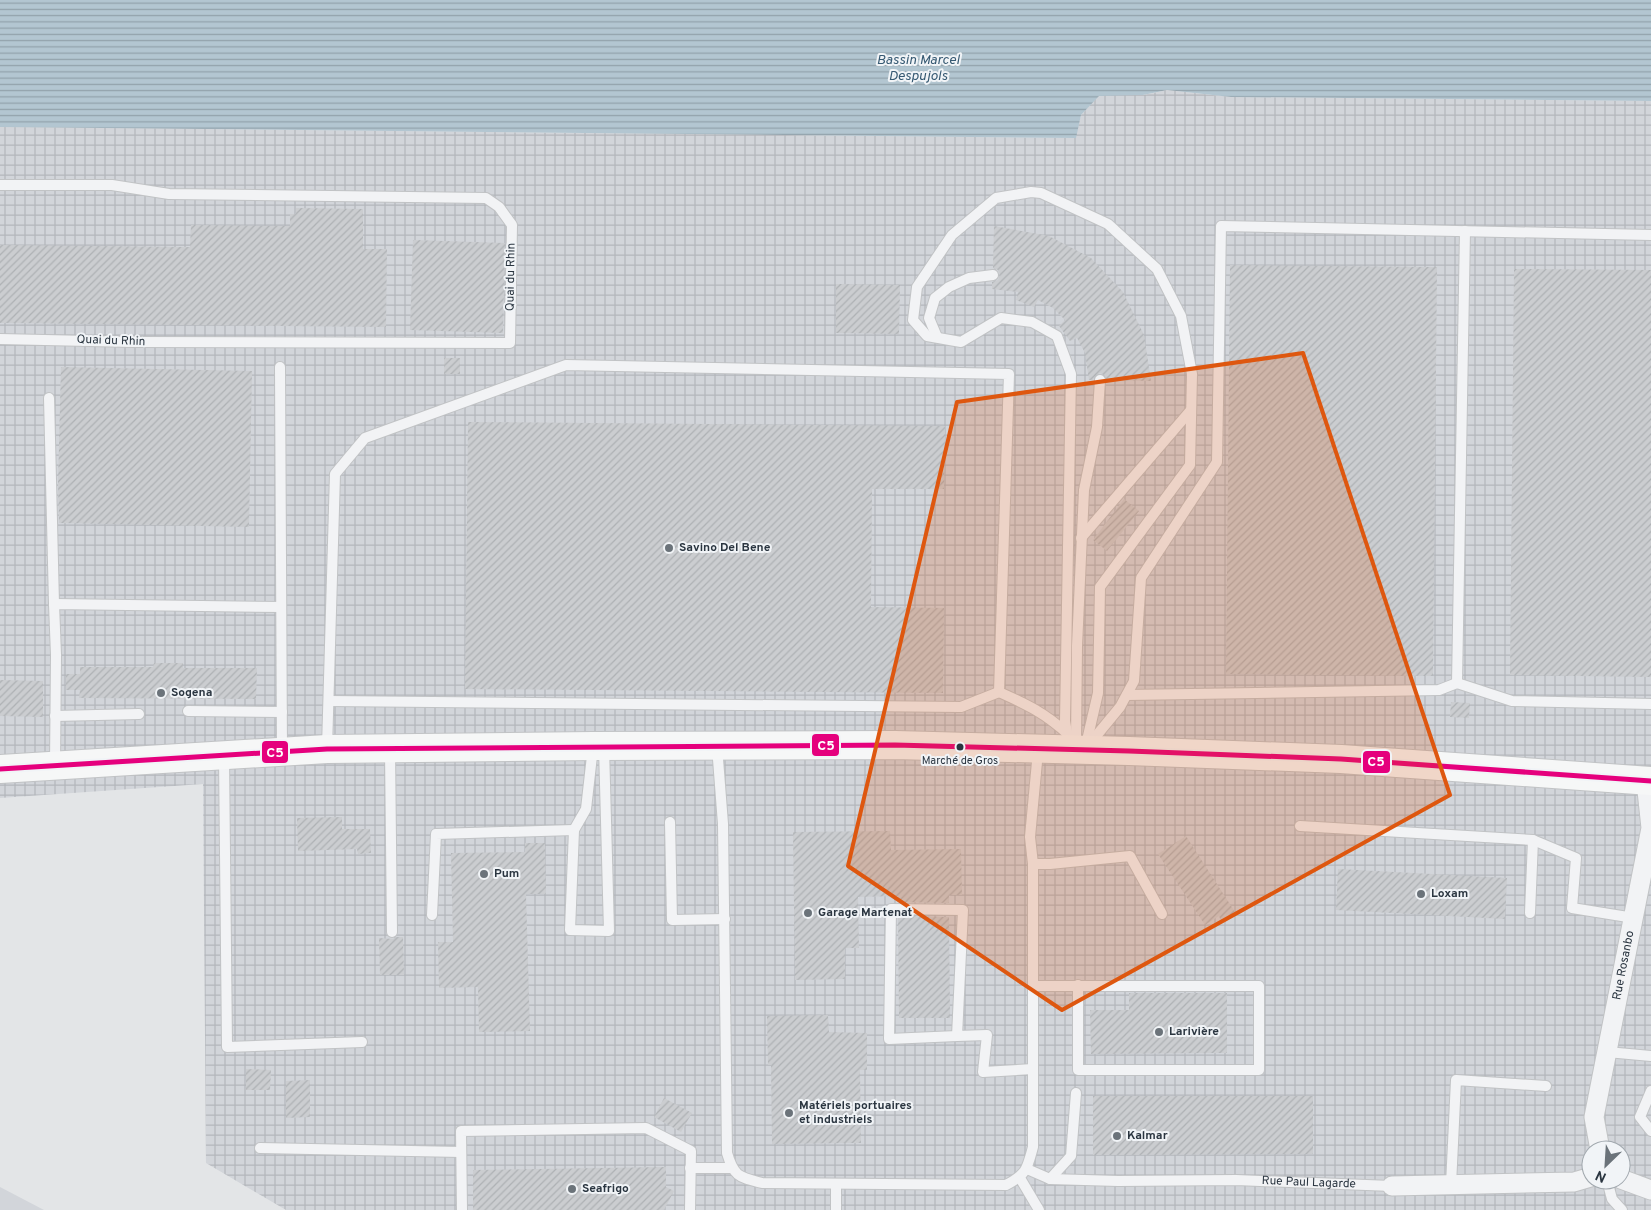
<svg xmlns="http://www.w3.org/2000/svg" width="1651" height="1210" viewBox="0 0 1651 1210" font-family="Overpass,sans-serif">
	<defs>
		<pattern id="industrial-grid" width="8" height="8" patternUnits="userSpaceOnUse" patternTransform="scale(1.25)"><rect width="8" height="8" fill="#d2d5da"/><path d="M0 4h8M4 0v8" fill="none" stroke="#b4b7bc"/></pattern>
		<pattern id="water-rules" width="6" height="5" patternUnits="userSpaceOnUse" patternTransform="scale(1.25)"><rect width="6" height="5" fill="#b3c6d1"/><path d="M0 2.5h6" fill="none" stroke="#92a2ab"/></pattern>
		<pattern id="building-hatch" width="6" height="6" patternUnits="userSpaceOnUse" patternTransform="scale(1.25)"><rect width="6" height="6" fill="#cbcdd0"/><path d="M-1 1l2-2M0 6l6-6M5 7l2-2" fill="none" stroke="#aeb1b4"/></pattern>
	</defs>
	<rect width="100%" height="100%" fill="#e3e5e7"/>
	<polygon fill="#d2d5da" points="0,1187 44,1210 0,1210"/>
	<path fill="url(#industrial-grid)" fill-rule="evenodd" d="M1167,90L1231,97L1651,101V1210H286L206,1163L203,784L0,798V127L1075,138L1081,115L1099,95H1143ZM1591,1150H1621V1180H1591Z"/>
	<polygon fill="url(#water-rules)" points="0,0 1651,0 1651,101 1231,97 1167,90 1143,95 1099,96 1081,115 1076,138 0,127"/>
	<g fill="url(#building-hatch)">
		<polygon points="296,208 363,209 363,249 387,249 386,327 0,323 0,245 190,247 191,225 290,226 290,214 296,214"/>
		<polygon points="994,226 1049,236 1091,258 1123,292 1144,335 1151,381 1107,380 1104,375 1100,373 1095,376 1093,380 1089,380 1085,353 1077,338 1070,341 1059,326 1065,320 1053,308 1038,300 1034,307 1016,300 1018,292 992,289 992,282 998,280 1000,275 998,270 993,268"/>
		<polygon points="413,240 505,243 503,333 410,330"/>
		<polygon points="1230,265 1437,267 1433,676 1226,674"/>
		<polygon points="1514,269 1651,270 1651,677 1510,675"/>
		<polygon points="836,284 900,285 899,334 836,333"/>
		<rect x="444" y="358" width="16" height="16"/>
		<polygon points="61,367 252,371 249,527 59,523 58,484"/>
		<polygon points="468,422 945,426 944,489 872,489 871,607 944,608 943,693 465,689"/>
		<polygon points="1124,499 1139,511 1107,551 1093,540"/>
		<polygon points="154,663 183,663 183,668 257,668 256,699 79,698 80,690 66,690 66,674 80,674 80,667 153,667"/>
		<polygon points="0,680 43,681 43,717 0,716"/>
		<polygon points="1451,702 1470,703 1469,718 1450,717"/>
		<polygon points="342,817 342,829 370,829 371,853 358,854 357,849 298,851 297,818"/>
		<polygon points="890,831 891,850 961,849 962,895 949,895 949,903 898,902 898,896 858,897 859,948 845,948 845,979 795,980 793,832"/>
		<polygon points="1186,836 1235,912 1221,921 1219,916 1205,925 1158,854"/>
		<polygon points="525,843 545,843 546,894 526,894 530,1031 479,1032 478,987 439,988 438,942 453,942 451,853 525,852"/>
		<polygon points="1338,869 1507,878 1505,919 1336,910"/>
		<polygon points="898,916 949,917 950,1018 899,1018"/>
		<polygon points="396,937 403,937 404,975 380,975 379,938 393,939"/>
		<polygon points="1129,993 1227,993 1227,1053 1091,1054 1090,1010 1129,1010"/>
		<polygon points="828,1015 829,1032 867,1033 867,1070 860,1070 861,1143 772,1144 771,1065 768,1065 767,1016"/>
		<polygon points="246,1069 271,1070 270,1090 246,1090"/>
		<polygon points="310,1080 310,1117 286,1118 286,1081"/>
		<polygon points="1093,1096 1313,1096 1313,1154 1093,1155"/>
		<polygon points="664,1098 692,1113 681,1132 654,1117"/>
		<polygon points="666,1167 666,1187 674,1191 664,1210 473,1210 473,1170"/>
	</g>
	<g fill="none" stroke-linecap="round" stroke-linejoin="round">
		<g stroke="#c1c3c5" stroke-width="12">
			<g id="service">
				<polyline points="0,185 112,185 169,194 486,198 499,207 512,225 510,343 133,342 0,339"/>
				<polyline points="1465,231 1457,683 1512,701 1651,704"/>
				<polyline points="937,337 929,318 935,298 949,287 969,278 993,275"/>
				<polyline points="280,367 282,751"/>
				<polyline points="49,398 54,604"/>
				<polyline points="1081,538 1191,410"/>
				<polyline points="1127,695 1439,690 1457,683"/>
				<polyline points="329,701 961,707 999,692"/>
				<polyline points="188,711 282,712"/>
				<polyline points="55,716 139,714"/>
				<polyline points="1067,733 1065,721 1071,374 1057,336 1032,322 1001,318 961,342 927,336 913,320 917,287 952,235 996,198 1031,192 1041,193 1108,224 1157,269 1181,316 1192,374 1190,465 1100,587 1098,693 1085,749"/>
				<polyline points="1076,741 1077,646 1084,490 1097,427 1100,380"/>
				<path d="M717,746L723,824L727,1153C734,1177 739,1177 762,1183L1006,1185C1027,1174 1027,1169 1033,1147V864L1030,837L1038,751"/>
				<polyline points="593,747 586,809 574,830 570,930 609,931 604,747"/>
				<polyline points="1087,747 1120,707 1134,681 1141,578 1217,462 1221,226 1651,235"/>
				<path d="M327,748L335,474L365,438L566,365L1009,374L999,692C1028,705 1045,713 1069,735"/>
				<polyline points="390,750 392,932"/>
				<polyline points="224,756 227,1047 362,1042"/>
				<polyline points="55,764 56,655 54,604 281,607"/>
				<polyline points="670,822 672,920 725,919"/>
				<polyline points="1300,826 1533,840 1576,858 1572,908 1634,918"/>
				<polyline points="1033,864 1050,864 1130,856 1162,914"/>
				<polyline points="1530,913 1533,840"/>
				<polyline points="432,915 436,834 574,830"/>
				<polyline points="1033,986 1259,986 1259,1070 1078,1070 1078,985"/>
				<polyline points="957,1036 889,1039 891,909 963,910 957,1036 987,1035 983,1072 1033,1069"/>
				<polyline points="1607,1052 1651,1056"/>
				<polyline points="1651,1091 1640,1117 1651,1131"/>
				<polyline points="260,1148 461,1152"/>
				<polyline points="690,1168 732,1168"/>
				<path id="s1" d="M1027,1169L1050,1179L1118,1181L1236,1180L1392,1186"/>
				<polyline points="1020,1178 1039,1210"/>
				<polyline points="1050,1179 1071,1156 1076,1093"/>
				<polyline points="1607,1180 1612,1199 1622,1210"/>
				<polyline points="1451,1185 1456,1080 1546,1086"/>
				<polyline points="462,1210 461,1131 646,1128 691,1151 690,1210"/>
				<polyline points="836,1210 836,1184"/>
			</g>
		</g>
		<g stroke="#c1c3c5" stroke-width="21">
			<g id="minor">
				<path id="s2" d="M1600,1150L1594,1117L1651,828L1646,781"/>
				<polyline points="1621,1179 1651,1190"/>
				<polyline points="1392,1186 1574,1182 1591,1177"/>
			</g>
		</g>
		<g stroke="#c1c3c5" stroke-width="30">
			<polyline id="secondary" points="0,769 327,749 593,746 895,745 1129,751 1341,759 1651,781"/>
		</g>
		<use href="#service" stroke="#f2f3f5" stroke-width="10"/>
		<use href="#minor" stroke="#f2f3f5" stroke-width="19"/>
		<use href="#secondary" stroke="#f6f7f7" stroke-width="28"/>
		<g stroke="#f1f4f7" stroke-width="9">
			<polyline id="bus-1" points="0,769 327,749 895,745 1129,751 1341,759 1651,781"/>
		</g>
		<use href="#bus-1" stroke="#e5007d" stroke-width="5"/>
	</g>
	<path fill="#de570f" fill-opacity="0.2" stroke="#de570f" stroke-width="4" stroke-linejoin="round" d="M1303,353L1450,795L1062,1010L848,866L957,402Z"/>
	<g fill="#6b737a" stroke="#f1f4f7" stroke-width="2">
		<circle cx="669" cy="548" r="5"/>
		<circle cx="161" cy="693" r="5"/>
		<circle cx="484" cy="874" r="5"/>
		<circle cx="1421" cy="894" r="5"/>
		<circle cx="808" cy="913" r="5"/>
		<circle cx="1159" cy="1032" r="5"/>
		<circle cx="789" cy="1113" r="5"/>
		<circle cx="1117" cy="1136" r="5"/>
		<circle cx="572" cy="1189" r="5"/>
	</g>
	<circle fill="#2a3540" stroke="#f1f4f7" stroke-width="2" cx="960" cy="747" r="4.5"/>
	<g text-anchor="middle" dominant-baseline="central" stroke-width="4" stroke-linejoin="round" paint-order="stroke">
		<g font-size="11" fill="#2a3540" stroke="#f1f4f7">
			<text x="960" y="761">Marché de Gros</text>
		</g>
		<g font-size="12" fill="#2a3540" stroke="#f1f4f7">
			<text transform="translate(511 277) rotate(-89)">Quai du Rhin</text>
			<text transform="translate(111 341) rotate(2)">Quai du Rhin</text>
			<text stroke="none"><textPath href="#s2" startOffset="188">Rue Rosanbo</textPath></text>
			<text stroke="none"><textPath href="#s1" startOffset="284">Rue Paul Lagarde</textPath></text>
		</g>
		<g font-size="12" font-weight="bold" fill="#2a3540" stroke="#f1f4f7" text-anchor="start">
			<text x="679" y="548">Savino Del Bene</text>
			<text x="171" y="693">Sogena</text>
			<text x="494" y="874">Pum</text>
			<text x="1431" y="894">Loxam</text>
			<text x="818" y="913">Garage Martenat</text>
			<text x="1169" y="1032">Larivière</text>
			<text x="799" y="1106">Matériels portuaires<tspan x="799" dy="14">et industriels</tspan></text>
			<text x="1127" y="1136">Kalmar</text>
			<text x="582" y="1189">Seafrigo</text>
		</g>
		<g font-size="14" font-style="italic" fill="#365972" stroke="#f1f4f7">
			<text x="918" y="60">Bassin Marcel<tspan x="918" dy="16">Despujols</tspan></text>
		</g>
	</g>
	<g stroke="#f1f4f7" stroke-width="2">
		<rect x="811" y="733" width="29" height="24" rx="5" fill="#e5007d"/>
		<rect x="261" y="740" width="28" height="24" rx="5" fill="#e5007d"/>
		<rect x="1362" y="750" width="29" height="24" rx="5" fill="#e5007d"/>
	</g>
	<g font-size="14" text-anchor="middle" font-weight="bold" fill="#fff">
		<text x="826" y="750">C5</text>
		<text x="275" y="757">C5</text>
		<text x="1376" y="766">C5</text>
	</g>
	<g transform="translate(1606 1165) rotate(205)"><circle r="24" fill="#f1f4f7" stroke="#a1a8ae"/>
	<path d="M0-4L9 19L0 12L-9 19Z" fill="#6b737a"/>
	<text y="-8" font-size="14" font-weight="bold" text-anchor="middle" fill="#2a3540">N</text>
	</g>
</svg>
